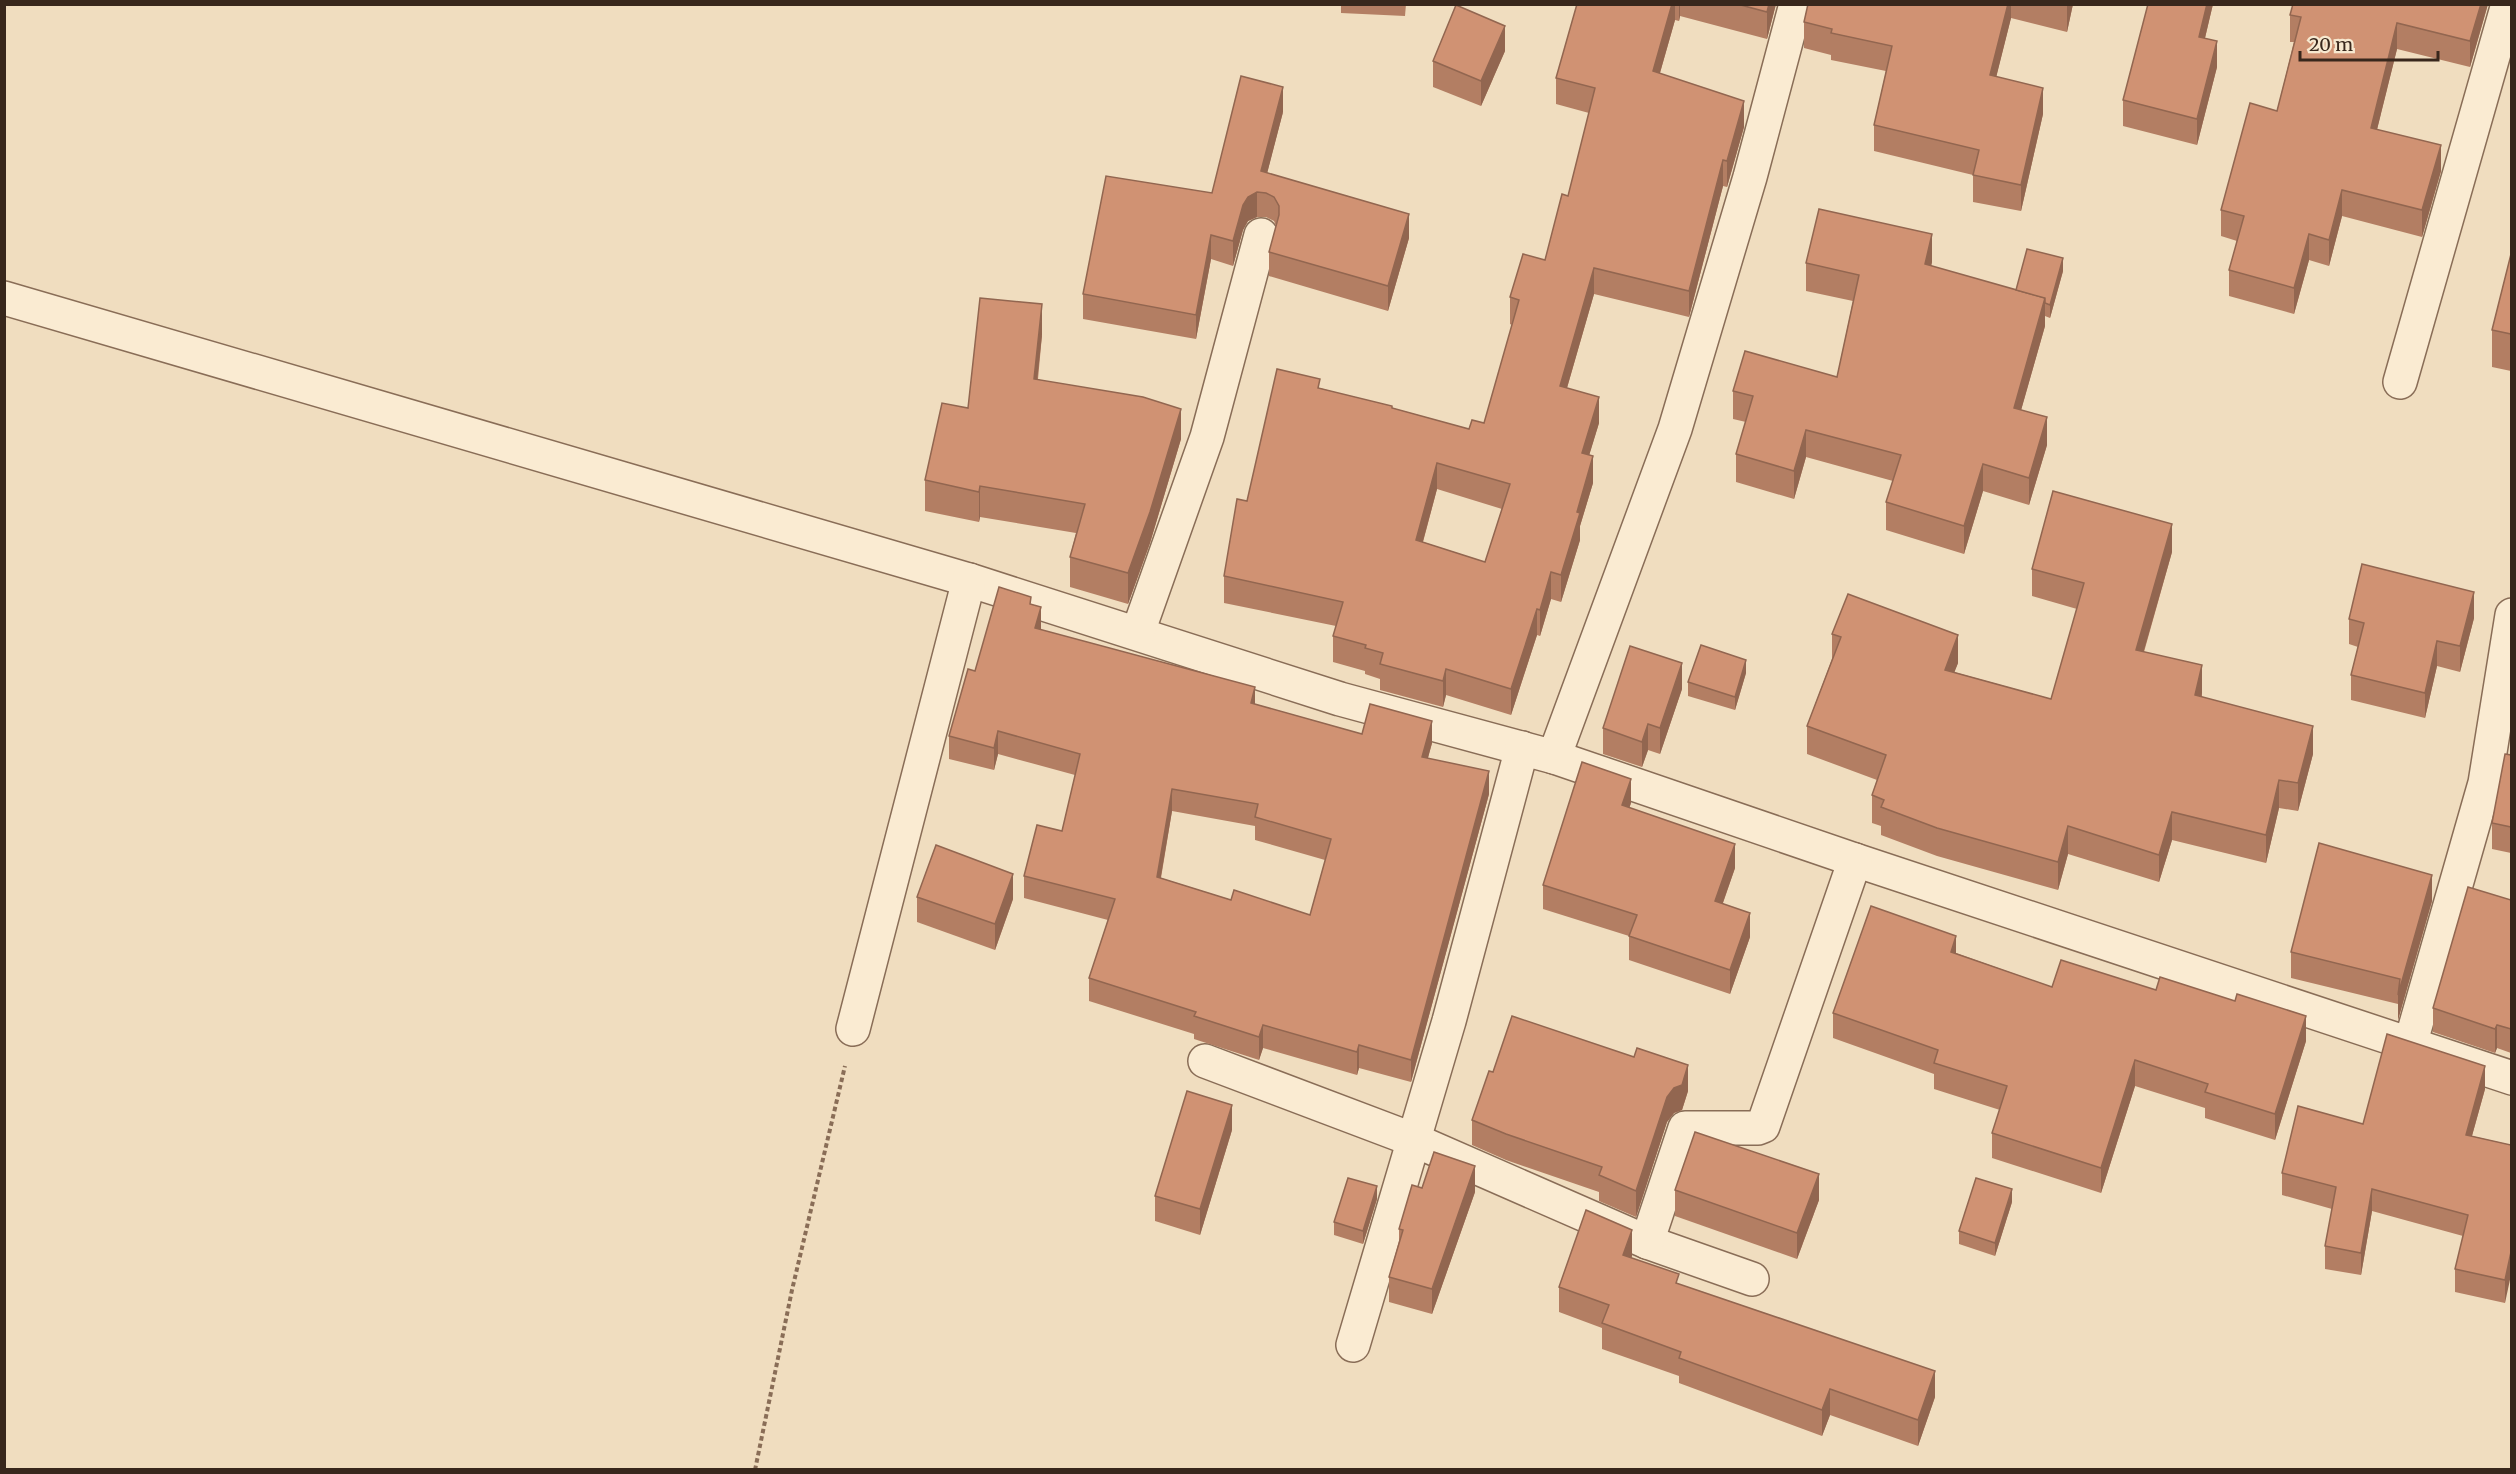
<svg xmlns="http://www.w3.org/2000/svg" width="2516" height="1474" viewBox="0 0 2516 1474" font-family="Merriweather,serif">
	<rect width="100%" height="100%" fill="#f0ddbf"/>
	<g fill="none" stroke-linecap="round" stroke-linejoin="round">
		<g stroke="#896d57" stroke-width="36">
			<g id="minor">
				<polyline points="4,298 969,580 1340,699 1554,757 1675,429 1750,177 1796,4"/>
				<polyline points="2400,382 2508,4"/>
				<polyline points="1138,632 1207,437 1261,235"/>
				<polyline points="1554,757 1855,860 2512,1078"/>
				<polyline points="853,1029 969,580"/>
				<polyline points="2410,1045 2485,783 2512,615"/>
				<polyline points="1205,1061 1414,1140 1647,1242 1752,1279"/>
				<polyline points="1647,1242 1685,1128 1758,1128 1763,1126 1855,860"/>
				<polyline points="1353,1345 1449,1021 1522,748"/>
			</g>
		</g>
		<polyline stroke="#896d57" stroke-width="4" stroke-dasharray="4.5 3" stroke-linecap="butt" points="755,1470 792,1290 845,1066"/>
		<use href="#minor" stroke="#faebd2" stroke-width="33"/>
	</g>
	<g fill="#b37e63" fill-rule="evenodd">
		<polygon points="1341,4 1406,4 1405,16 1341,13"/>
		<path d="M1577,4H1776L1767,39L1680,16L1679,21L1675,20L1660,73L1744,127L1727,187L1723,186L1689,317L1594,294L1567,388L1599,423L1589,455L1593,483L1580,526V540L1561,602L1551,599L1540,636L1537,635L1511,715L1446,695L1443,707L1380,690V679L1365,674V671L1333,662V636L1336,626L1224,603V576L1247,501L1320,388L1469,429L1484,423L1512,325L1510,324V297L1545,260L1568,196L1589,113L1556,104V78ZM1437,489L1502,509L1485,562L1423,542Z"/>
		<polygon points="1808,4 2073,4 2067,32 2011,18 1996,77 2043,114 2021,211 1973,202 1973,175 1874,151 1874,125 1886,71 1831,60 1831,55 1804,48 1804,22"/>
		<polygon points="2213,4 2205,38 2217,67 2197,145 2123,126 2123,100"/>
		<polygon points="2488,4 2470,67 2397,49 2377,129 2441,171 2422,237 2342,216 2329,266 2309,260 2294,314 2229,296 2229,270 2237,241 2221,236 2221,210 2277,111 2294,42 2290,42 2290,15"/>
		<polygon points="1505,51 1481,106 1433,87 1433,61"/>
		<polygon points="1283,112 1267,173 1409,238 1388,311 1269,276 1269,252 1276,226 1274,221 1266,217 1257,217 1248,221 1243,230 1233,266 1211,259 1196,339 1083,319 1083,294 1212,193"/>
		<polygon points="2511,254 2511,371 2492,367 2492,330"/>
		<polygon points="1932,262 1931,266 2016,290 2063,271 2050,318 2045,316 2045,326 2021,410 2047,445 2029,505 1983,491 1964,554 1886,530 1886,502 1893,481 1806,457 1794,499 1736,482 1736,454 1746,422 1733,419 1733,391 1837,377 1853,301 1806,291 1806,263"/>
		<polygon points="1042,335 1038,379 1181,439 1150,543 1128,604 1070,587 1070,557 1076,533 980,517 979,522 925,511 925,480 968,408"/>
		<polygon points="2172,552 2144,652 2202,693 2202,697 2313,754 2298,811 2279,808 2266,863 2172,840 2159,882 2068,854 2058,890 1937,856 1881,835 1881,826 1872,823 1872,795 1877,780 1807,754 1807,726 1832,659 1832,634 1958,663 1954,672 2051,699 2077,609 2032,596 2032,569"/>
		<path d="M1031,604L1041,630L1255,704L1362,734L1432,743L1428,758L1489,794L1411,1082L1359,1068L1357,1075L1263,1048L1259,1060L1194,1039V1034L1089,1001V978L1108,920L1024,898V876L1062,831L1075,775L998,754L994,770L949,759V736L975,671ZM1172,811L1255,826V840L1325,860L1310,915L1231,900L1161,878Z"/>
		<polygon points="2474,618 2460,672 2437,666 2425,718 2351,700 2351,675 2358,647 2349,644 2349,619"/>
		<polygon points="1746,673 1735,710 1688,696 1688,682"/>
		<polygon points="1682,689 1660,754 1648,750 1642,767 1603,754 1603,728"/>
		<polygon points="2511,755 2511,853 2492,849 2492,823"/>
		<polygon points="1631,803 1629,808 1735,868 1723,903 1750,937 1730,994 1629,960 1629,936 1543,909 1543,885"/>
		<polygon points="917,897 1013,899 995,950 917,922"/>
		<polygon points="2511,900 2511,1053 2497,1048 2495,1053 2433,1032 2433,1008"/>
		<polygon points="2432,901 2398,1020 2398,1004 2291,978 2291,952"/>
		<polygon points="1956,953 2052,987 2306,1041 2275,1140 2205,1118 2205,1108 2135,1086 2101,1193 1992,1158 1992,1133 2000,1110 1934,1089 1934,1074 1833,1038 1833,1013"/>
		<polygon points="1493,1072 1688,1091 1682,1110 1674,1113 1667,1122 1636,1217 1599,1201 1599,1192 1506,1160 1472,1145 1472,1120"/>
		<polygon points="2485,1089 2472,1136 2511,1145 2505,1303 2455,1292 2455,1269 2463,1236 2372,1211 2361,1275 2325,1269 2325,1246 2332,1209 2282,1195 2282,1173 2363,1124"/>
		<polygon points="1232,1130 1200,1235 1155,1221 1155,1196"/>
		<polygon points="1422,1188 1475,1192 1432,1314 1389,1302 1389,1277 1399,1241 1399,1229"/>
		<polygon points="1675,1190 1819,1200 1797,1259 1675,1216"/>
		<polygon points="1377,1199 1363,1244 1334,1235 1334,1222"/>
		<polygon points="2012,1202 1995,1256 1959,1244 1959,1231"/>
		<polygon points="1632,1256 1631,1258 1679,1284 1935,1397 1918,1446 1830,1415 1822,1436 1679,1383 1679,1376 1602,1349 1602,1328 1559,1312 1559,1287"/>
	</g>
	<g fill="#926650">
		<polygon points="1672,4 1675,4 1675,20 1653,97 1653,71"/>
		<polygon points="1679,4 1680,4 1680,16 1679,21"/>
		<polygon points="1769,4 1776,4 1767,39 1767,12"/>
		<polygon points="2008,4 2011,4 2011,18 1990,102 1990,75"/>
		<polygon points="2067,4 2073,4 2067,32"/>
		<polygon points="2207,4 2213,4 2199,63 2199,37"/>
		<polygon points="2481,4 2488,4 2470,67 2470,41"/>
		<polygon points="2397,23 2397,49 2371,154 2371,128"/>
		<polygon points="1505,26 1505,51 1481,106 1481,81"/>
		<polygon points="2217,41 2217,67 2197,145 2197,119"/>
		<polygon points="1283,87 1283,112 1262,193 1261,171"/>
		<polygon points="2043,88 2043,114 2021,211 2021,185"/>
		<polygon points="1744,101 1744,127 1727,187 1727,161"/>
		<polygon points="2441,145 2441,171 2422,237 2422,210"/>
		<polygon points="1723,160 1723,186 1689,317 1689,291"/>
		<polygon points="2342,190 2342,216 2329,266 2329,240"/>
		<polygon points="1257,192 1257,217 1248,221 1243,230 1233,266 1233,241 1243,205 1248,197"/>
		<polygon points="1409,214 1409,238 1388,311 1388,286"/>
		<polygon points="1932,234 1932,262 1925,292 1925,264"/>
		<polygon points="2309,234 2309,260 2294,314 2294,288"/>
		<polygon points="1211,235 1211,259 1196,339 1196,315"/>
		<polygon points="2063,258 2063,271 2050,318 2050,305"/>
		<polygon points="1594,268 1594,294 1560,412 1560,386"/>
		<polygon points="2045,298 2045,326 2014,435 2014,408"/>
		<polygon points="1042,304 1042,335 1034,409 1034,379"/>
		<polygon points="1599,397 1599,423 1582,479 1582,453"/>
		<polygon points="1181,409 1181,439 1150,543 1128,604 1128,573"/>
		<polygon points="2047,417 2047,445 2029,505 2029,478"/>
		<polygon points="1806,430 1806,457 1794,499 1794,471"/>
		<polygon points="1593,456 1593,483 1580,526 1580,540 1561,602 1561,575 1577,512"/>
		<polygon points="1437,463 1437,489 1416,567 1416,540"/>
		<polygon points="1983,464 1983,491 1964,554 1964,526"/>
		<polygon points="980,486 980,517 979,522 979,492"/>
		<polygon points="2172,524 2172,552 2136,678 2136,650"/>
		<polygon points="1551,572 1551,599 1540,636 1540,610"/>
		<polygon points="2474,592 2474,618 2460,672 2460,646"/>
		<polygon points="1041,607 1041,629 1035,651 1035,628"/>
		<polygon points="1537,609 1537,635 1511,715 1511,689"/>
		<polygon points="1958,635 1958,663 1945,697 1945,670"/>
		<polygon points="2437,641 2437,666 2425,718 2425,693"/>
		<polygon points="1746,660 1746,673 1735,710 1735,697"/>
		<polygon points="1682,663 1682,689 1660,754 1660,728"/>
		<polygon points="2202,665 2202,693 2195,723 2195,695"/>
		<polygon points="1446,669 1446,695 1443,707 1443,681"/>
		<polygon points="1255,687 1255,709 1251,703"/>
		<polygon points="1432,721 1432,743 1422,779 1422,757"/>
		<polygon points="1648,724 1648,750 1642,767 1642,742"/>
		<polygon points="2313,726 2313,754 2298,811 2298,783"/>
		<polygon points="998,731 998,754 994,770 994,748"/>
		<polygon points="1489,771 1489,794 1411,1082 1411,1060"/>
		<polygon points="1631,779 1631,803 1622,829 1622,805"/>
		<polygon points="2279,780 2279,808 2266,863 2266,835"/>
		<polygon points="1172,789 1172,811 1157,899 1157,877"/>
		<polygon points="2172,812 2172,840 2159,882 2159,855"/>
		<polygon points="2068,826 2068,854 2058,890 2058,862"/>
		<polygon points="1735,844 1735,868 1715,925 1715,901"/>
		<polygon points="1013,874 1013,899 995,950 995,924"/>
		<polygon points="2432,875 2432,901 2398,1020 2398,995"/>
		<polygon points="1750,913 1750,937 1730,994 1730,970"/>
		<polygon points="1956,936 1956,962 1951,952"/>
		<polygon points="2306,1016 2306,1041 2275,1140 2275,1114"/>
		<polygon points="1263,1025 1263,1048 1259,1060 1259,1037"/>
		<polygon points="2497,1025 2497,1048 2495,1053 2495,1029"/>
		<polygon points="1359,1045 1359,1068 1357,1075 1357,1052"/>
		<polygon points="2135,1060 2135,1086 2101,1193 2101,1168"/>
		<polygon points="1688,1065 1688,1091 1682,1110 1674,1113 1667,1122 1636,1217 1636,1191 1667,1097"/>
		<polygon points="2485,1066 2485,1089 2466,1157 2466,1135"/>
		<polygon points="1232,1105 1232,1130 1200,1235 1200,1209"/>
		<polygon points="1475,1166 1475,1192 1432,1314 1432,1289"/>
		<polygon points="1819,1174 1819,1200 1797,1259 1797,1233"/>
		<polygon points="1377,1186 1377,1199 1363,1244 1363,1231"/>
		<polygon points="2012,1189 2012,1202 1995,1256 1995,1243"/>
		<polygon points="2372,1189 2372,1211 2361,1275 2361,1253"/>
		<polygon points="1632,1230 1632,1256 1623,1280 1623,1255"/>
		<polygon points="2511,1252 2511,1275 2505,1303 2505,1280"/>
		<polygon points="1935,1371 1935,1397 1918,1446 1918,1420"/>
		<polygon points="1830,1389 1830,1415 1822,1436 1822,1410"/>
	</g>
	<g fill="#d09273" stroke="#926650" stroke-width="1.5" fill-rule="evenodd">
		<path d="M1577,4H1672L1653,71L1744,101L1727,161L1723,160L1689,291L1594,268L1560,386L1599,397L1582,453L1593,456L1577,512L1580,513L1561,575L1551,572L1540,610L1537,609L1511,689L1446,669L1443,681L1380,664L1383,653L1365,648L1366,645L1333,636L1343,602L1224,576L1237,499L1247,501L1277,369L1320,379L1318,388L1392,406V408L1469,429L1472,420L1484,423L1519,300L1510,297L1523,254L1545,260L1562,194L1568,196L1595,88L1556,78ZM1437,463L1510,484L1485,562L1416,540Z"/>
		<polygon points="1737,4 1769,4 1767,12"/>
		<polygon points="1808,4 2008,4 1990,75 2043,88 2021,185 1973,175 1979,150 1874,125 1892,46 1831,33 1832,29 1804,22"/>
		<polygon points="2148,4 2207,4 2199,37 2217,41 2197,119 2123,100"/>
		<polygon points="2293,4 2481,4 2470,41 2397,23 2371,128 2441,145 2422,210 2342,190 2329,240 2309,234 2294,288 2229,270 2244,216 2221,210 2250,103 2277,111 2301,17 2290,15"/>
		<polygon points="1456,5 1505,26 1481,81 1433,61"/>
		<polygon points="1241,76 1283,87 1261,171 1409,214 1388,286 1269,252 1279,215 1279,206 1274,197 1266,193 1257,192 1248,197 1243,205 1233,241 1211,235 1196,315 1083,294 1106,176 1212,193"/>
		<polygon points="1819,209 1932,234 1925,264 2045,298 2014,408 2047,417 2029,478 1983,464 1964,526 1886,502 1901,455 1806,430 1794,471 1736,454 1753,396 1733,391 1745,351 1837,377 1859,275 1806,263"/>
		<polygon points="2027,249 2063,258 2050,305 2045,303 2045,298 2016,290"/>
		<polygon points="2511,254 2511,334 2492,330"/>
		<polygon points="980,298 1042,304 1034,379 1143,397 1181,409 1150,512 1128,573 1070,557 1085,504 980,486 979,492 925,480 942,403 968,408"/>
		<polygon points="2053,491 2172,524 2136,650 2202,665 2195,695 2313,726 2298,783 2279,780 2266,835 2172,812 2159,855 2068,826 2058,862 1937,828 1881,807 1884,800 1872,795 1886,755 1807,726 1841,637 1832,634 1848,594 1958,635 1945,670 2051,699 2084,583 2032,569"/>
		<polygon points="2362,564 2474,592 2460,646 2437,641 2425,693 2351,675 2364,623 2349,619"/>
		<path d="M999,587L1031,597L1030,604L1041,607L1035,628L1255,687L1251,703L1362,734L1370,704L1432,721L1422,757L1489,771L1411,1060L1359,1045L1357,1052L1263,1025L1259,1037L1194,1016L1196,1012L1089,978L1115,899L1024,876L1037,825L1062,831L1080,754L998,731L994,748L949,736L968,669L975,671ZM1172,789L1258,804L1255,817L1331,839L1310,915L1234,890L1231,900L1157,877Z"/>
		<polygon points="1701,645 1746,660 1735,697 1688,682"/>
		<polygon points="1630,646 1682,663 1660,728 1648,724 1642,742 1603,728"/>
		<polygon points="2505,754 2511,755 2511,827 2492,823"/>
		<polygon points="1582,762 1631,779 1622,805 1735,844 1715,901 1750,913 1730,970 1629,936 1637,915 1543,885"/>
		<polygon points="2319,843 2432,875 2398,995 2400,979 2291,952"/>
		<polygon points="936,845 1013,874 995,924 917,897"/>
		<polygon points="2468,887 2511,900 2511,1029 2497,1025 2495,1029 2433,1008"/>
		<polygon points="1871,906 1956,936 1951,952 2052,987 2061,960 2156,990 2160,977 2235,1001 2237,994 2306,1016 2275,1114 2205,1092 2208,1084 2135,1060 2101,1168 1992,1133 2007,1086 1934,1063 1938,1050 1833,1013"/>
		<polygon points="1512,1016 1634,1057 1637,1048 1688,1065 1682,1085 1674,1088 1667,1097 1636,1191 1599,1175 1602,1167 1506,1134 1472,1120 1489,1071 1493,1072"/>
		<polygon points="2387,1034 2485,1066 2466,1135 2511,1145 2511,1252 2505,1280 2455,1269 2468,1215 2372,1189 2361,1253 2325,1246 2336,1187 2282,1173 2298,1106 2363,1124"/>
		<polygon points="1187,1091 1232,1105 1200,1209 1155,1196"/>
		<polygon points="1695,1132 1819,1174 1797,1233 1675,1190"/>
		<polygon points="1434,1152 1475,1166 1432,1289 1389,1277 1403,1230 1399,1229 1412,1185 1422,1188"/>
		<polygon points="1348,1178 1377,1186 1363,1231 1334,1222"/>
		<polygon points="1976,1178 2012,1189 1995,1243 1959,1231"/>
		<polygon points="1586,1210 1632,1230 1623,1255 1679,1274 1676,1283 1935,1371 1918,1420 1830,1389 1822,1410 1679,1358 1681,1352 1602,1323 1609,1305 1559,1287"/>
	</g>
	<rect width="2516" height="1474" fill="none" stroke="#38271c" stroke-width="12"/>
	<path d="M2300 51v9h138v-9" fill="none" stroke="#38271c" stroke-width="3"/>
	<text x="2309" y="51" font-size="18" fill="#38271c" stroke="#f7e8cf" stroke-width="4.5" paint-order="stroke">20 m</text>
</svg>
